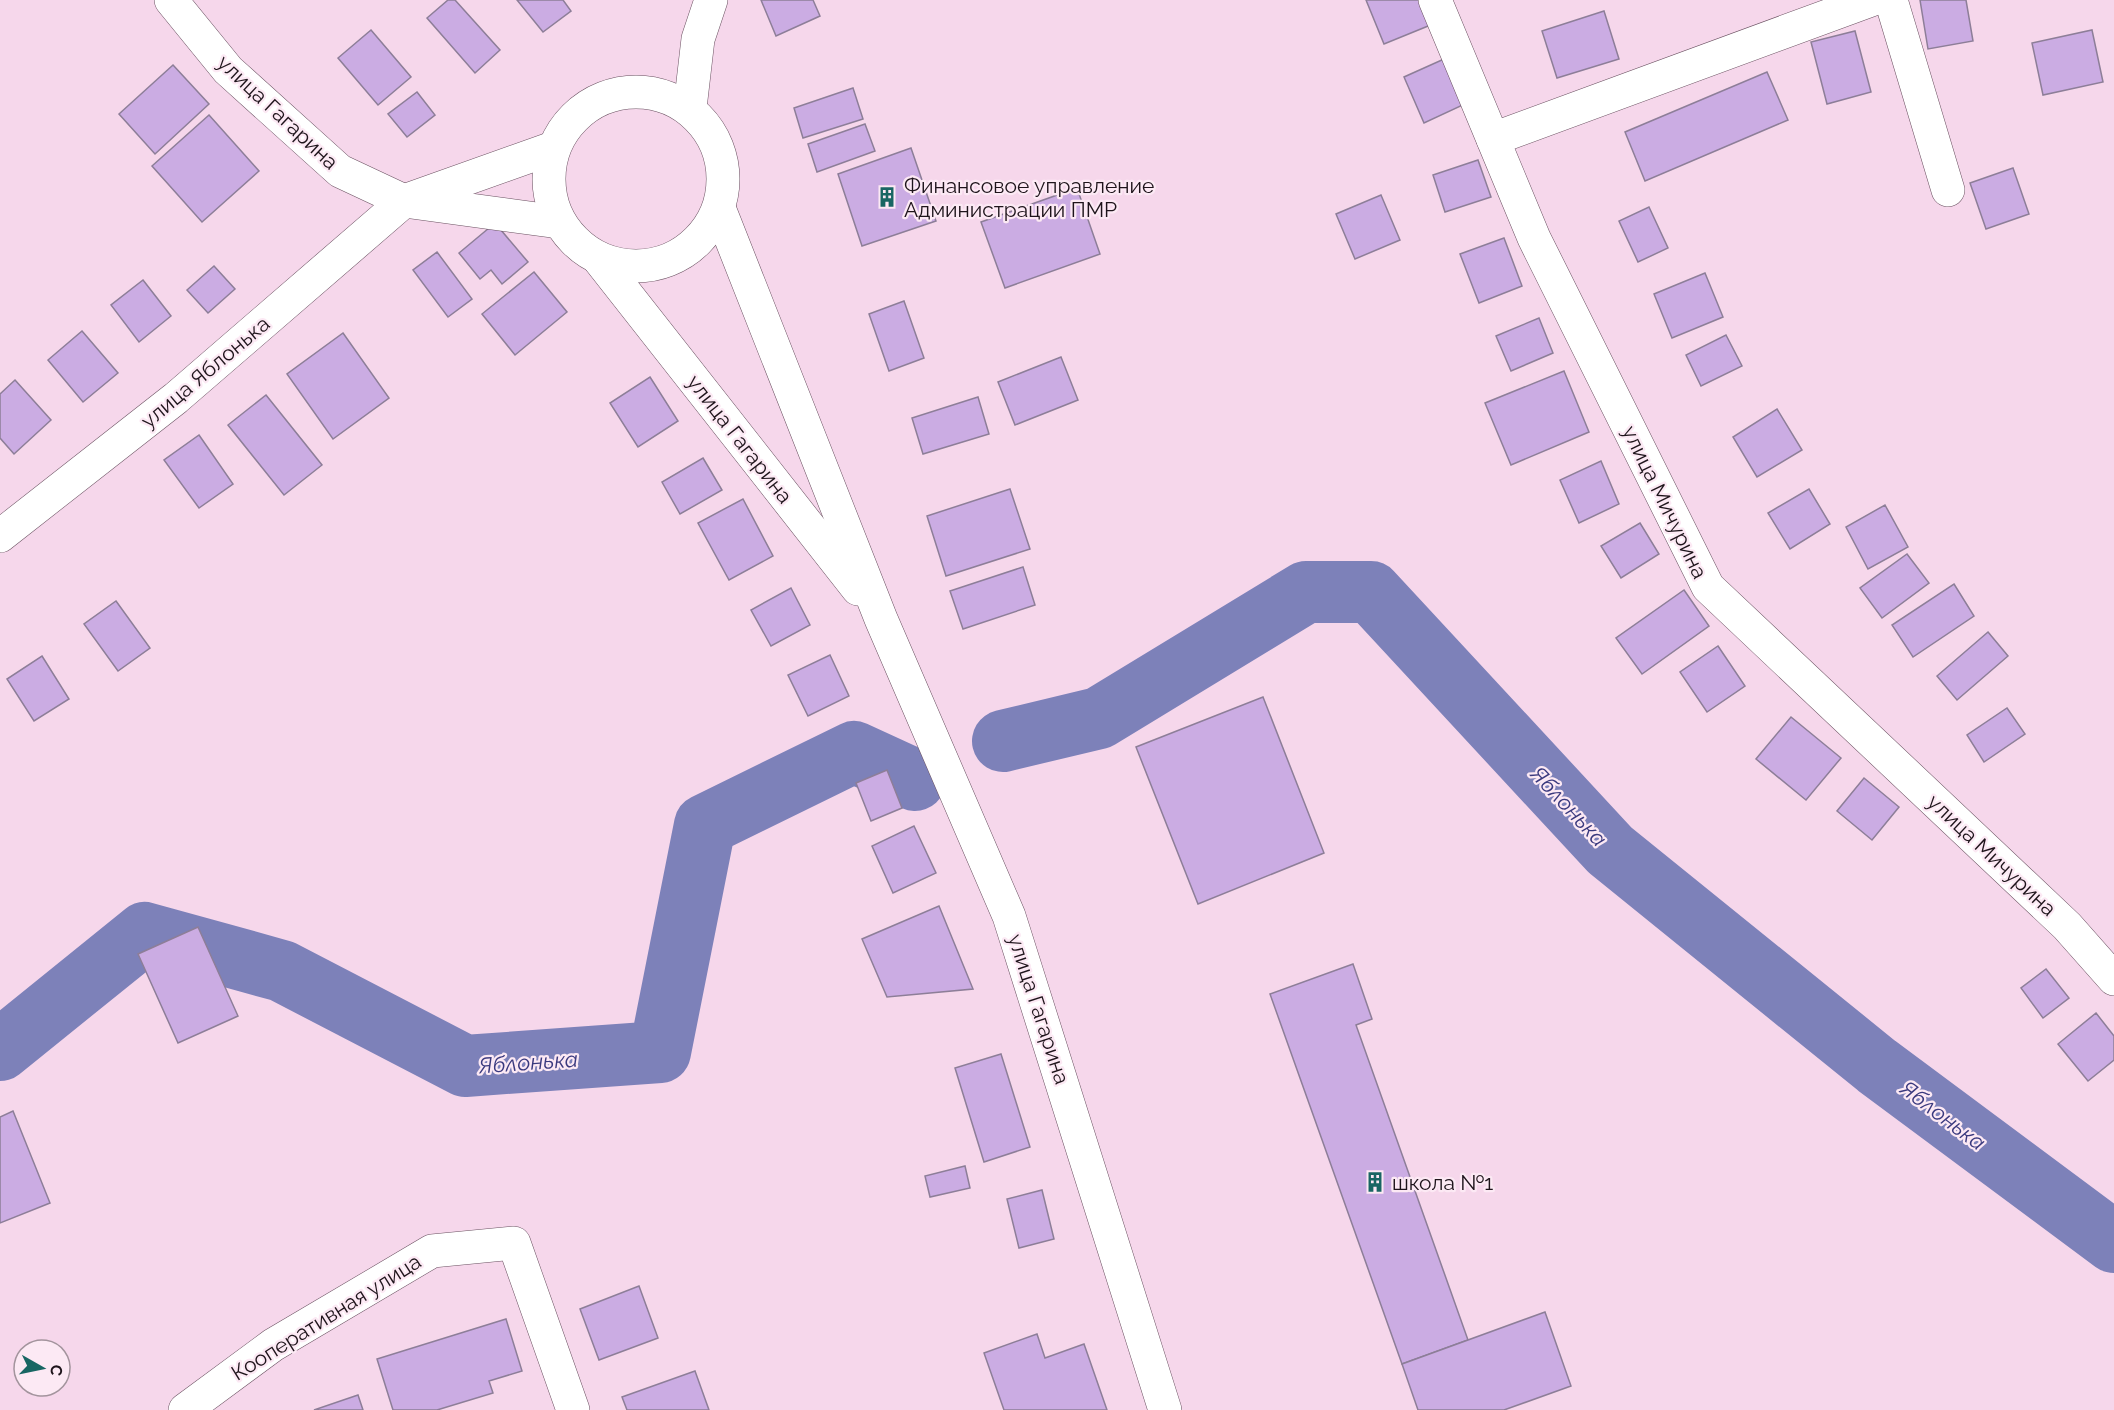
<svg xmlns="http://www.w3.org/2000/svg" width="2114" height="1410" viewBox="0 0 2114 1410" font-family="Raleway,sans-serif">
	<rect width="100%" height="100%" fill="#f6d7eb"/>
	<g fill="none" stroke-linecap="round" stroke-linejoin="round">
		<g stroke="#7d81b9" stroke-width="62">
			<polyline points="1003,741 1099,718 1306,592 1371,592 1610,850 1877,1066 2114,1242"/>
			<polyline points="0,1050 145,933 282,971 465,1066 660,1052 705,825 854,752 915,780"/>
		</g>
	</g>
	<g fill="#cbace3" stroke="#8d7e98" stroke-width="1.5">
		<polygon points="448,0 455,0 500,50 475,73 427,18"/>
		<polygon points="517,0 563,0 571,11 543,32"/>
		<polygon points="761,0 813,0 820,16 776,36"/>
		<polygon points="1366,0 1423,0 1433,24 1384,44"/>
		<polygon points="1920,0 1966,0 1973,41 1928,49"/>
		<polygon points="1604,11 1619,59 1557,78 1542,31"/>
		<polygon points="371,30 411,77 378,105 338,58"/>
		<polygon points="2092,30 2103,82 2043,95 2032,43"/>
		<polygon points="1855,31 1871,92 1827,104 1811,42"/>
		<polygon points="1444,59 1465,104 1424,123 1404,77"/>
		<polygon points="173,65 209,104 155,154 119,114"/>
		<polygon points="1767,72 1788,120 1645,181 1625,132"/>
		<polygon points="853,88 863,119 803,138 794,108"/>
		<polygon points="417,92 435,115 407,137 388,114"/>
		<polygon points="209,115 259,171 202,222 152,166"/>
		<polygon points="865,124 875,151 817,172 808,144"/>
		<polygon points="911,148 936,221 862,246 838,174"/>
		<polygon points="1478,160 1491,197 1445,212 1433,175"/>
		<polygon points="2013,168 2029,214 1986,229 1970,183"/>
		<polygon points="1077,188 1100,254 1005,288 981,222"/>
		<polygon points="1381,195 1400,240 1355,259 1336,214"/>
		<polygon points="1649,207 1668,248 1638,262 1619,221"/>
		<polygon points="495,223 528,262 502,284 491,270 480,279 459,253"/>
		<polygon points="1504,238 1522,286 1479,303 1460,254"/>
		<polygon points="437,252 472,299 448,317 413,270"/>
		<polygon points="214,266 235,289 208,313 187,290"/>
		<polygon points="534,272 567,312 515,355 482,314"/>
		<polygon points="1705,273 1723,317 1672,338 1654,294"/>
		<polygon points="143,280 171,316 139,342 111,305"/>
		<polygon points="904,301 924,358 889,371 869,314"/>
		<polygon points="1539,318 1553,353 1511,371 1496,336"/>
		<polygon points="82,331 118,373 83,402 48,360"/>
		<polygon points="343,333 389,398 333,439 287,374"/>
		<polygon points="1726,335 1742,366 1701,386 1686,355"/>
		<polygon points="1061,357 1078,400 1015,425 998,382"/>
		<polygon points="1564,371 1589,432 1511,465 1485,403"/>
		<polygon points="650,377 678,421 638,447 610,403"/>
		<polygon points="15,380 51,420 14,454 0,438 0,394"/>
		<polygon points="266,395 322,465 284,495 228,425"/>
		<polygon points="978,397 989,434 923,454 912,418"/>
		<polygon points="1777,409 1802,450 1757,477 1733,437"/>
		<polygon points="199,435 233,484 199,508 164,460"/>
		<polygon points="703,458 722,490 680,514 662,482"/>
		<polygon points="1601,461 1619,504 1579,523 1560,480"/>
		<polygon points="1010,489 1030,549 946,576 927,516"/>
		<polygon points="1809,489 1830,524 1790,549 1768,513"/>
		<polygon points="743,499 773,556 729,580 698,523"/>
		<polygon points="1885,505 1908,547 1868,569 1846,527"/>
		<polygon points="1640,523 1659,554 1621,578 1601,546"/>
		<polygon points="1907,554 1929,583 1882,618 1860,588"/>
		<polygon points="1023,567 1035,605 963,629 950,591"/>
		<polygon points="1954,584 1974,616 1913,657 1892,625"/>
		<polygon points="791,588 810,625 771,646 751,610"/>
		<polygon points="1684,590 1709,626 1642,674 1616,638"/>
		<polygon points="116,601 150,648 118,671 84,624"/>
		<polygon points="1988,632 2008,656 1957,700 1937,676"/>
		<polygon points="1718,646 1745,686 1707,712 1680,672"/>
		<polygon points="830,655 849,696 808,716 788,675"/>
		<polygon points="42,656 69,699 34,721 7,679"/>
		<polygon points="1263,697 1324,853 1198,904 1136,747"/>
		<polygon points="2007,708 2025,734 1984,762 1967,735"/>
		<polygon points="1791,717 1841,758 1806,800 1756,759"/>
		<polygon points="887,770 902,808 871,821 856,783"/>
		<polygon points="1864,778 1899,807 1872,840 1837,811"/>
		<polygon points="914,826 936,873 893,893 872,846"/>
		<polygon points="939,906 973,989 887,997 862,939"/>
		<polygon points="198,927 238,1016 178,1043 138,954"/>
		<polygon points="1353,964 1372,1019 1356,1025 1468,1340 1402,1364 1270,994"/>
		<polygon points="2046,969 2069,998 2043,1018 2021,988"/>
		<polygon points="2096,1013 2114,1036 2114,1060 2088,1081 2058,1044"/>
		<polygon points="1001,1054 1030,1147 984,1162 955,1068"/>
		<polygon points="13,1111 50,1203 0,1223 0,1117"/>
		<polygon points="965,1166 970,1188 930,1197 925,1176"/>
		<polygon points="1042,1190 1054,1239 1019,1248 1007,1199"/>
		<polygon points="639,1286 658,1338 599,1360 580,1309"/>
		<polygon points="1545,1312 1571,1386 1504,1410 1418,1410 1402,1364"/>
		<polygon points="506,1319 522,1371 489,1381 493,1393 437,1410 393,1410 377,1359"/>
		<polygon points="1037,1334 1045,1358 1084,1344 1107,1410 1004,1410 984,1353"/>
		<polygon points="695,1371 709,1410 627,1410 622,1397"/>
		<polygon points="358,1395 363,1410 314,1410"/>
	</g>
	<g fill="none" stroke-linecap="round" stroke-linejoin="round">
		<g stroke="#6a5161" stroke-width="34">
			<g id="minor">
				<polyline points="171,0 228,70 340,171 404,201 559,222"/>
				<polyline points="1435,0 1534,238 1708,587 2067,926 2114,979"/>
				<polyline points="1891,0 1948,190"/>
				<circle cx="636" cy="179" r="87"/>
				<polyline points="690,108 698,39 711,0"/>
				<polyline points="1493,139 1871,0"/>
				<polyline points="719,208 881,619 1009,916 1165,1410"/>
				<polyline points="598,258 858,589"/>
				<polyline points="0,536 176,398 404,201 553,148"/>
				<polyline points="185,1410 273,1345 432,1251 514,1243 573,1410"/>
			</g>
		</g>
		<use href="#minor" stroke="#fff" stroke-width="33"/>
	</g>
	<defs>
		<g id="building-bare" transform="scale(1.62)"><path d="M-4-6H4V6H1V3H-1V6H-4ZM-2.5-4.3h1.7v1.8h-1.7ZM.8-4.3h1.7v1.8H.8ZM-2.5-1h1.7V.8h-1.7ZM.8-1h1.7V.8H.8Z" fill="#186663" stroke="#fce9f4" stroke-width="2.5" paint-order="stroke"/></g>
	</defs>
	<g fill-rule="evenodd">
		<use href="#building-bare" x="887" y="197"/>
		<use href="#building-bare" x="1375" y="1182"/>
	</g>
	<g text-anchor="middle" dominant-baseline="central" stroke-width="4.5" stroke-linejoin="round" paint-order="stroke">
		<g font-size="21" fill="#1e141b" stroke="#fce9f4">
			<text transform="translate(278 112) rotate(43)">улица Гагарина</text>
			<text transform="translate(205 372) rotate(-40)">улица Яблонька</text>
			<text transform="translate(740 439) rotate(52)">улица Гагарина</text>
			<text transform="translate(1665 502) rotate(64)">улица Мичурина</text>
			<text transform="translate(1992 855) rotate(43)">улица Мичурина</text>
			<text transform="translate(1039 1009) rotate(72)">улица Гагарина</text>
			<text transform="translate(326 1317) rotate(-32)">Кооперативная улица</text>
		</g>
		<g font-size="21" fill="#1e141b" stroke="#fce9f4" text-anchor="start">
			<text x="904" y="185">Финансовое управление<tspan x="904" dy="24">Администрации ПМР</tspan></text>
			<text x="1392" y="1182">школа №1</text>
		</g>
		<g font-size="22" font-style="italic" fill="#3a397e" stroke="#fce9f4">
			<text transform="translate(1569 806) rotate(47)">Яблонька</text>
			<text transform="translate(528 1062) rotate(-4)">Яблонька</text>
			<text transform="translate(1943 1115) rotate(37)">Яблонька</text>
		</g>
	</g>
	<g transform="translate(42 1368) rotate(99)"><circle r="28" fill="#fce9f4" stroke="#a3949d" stroke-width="1.5"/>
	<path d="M0-4.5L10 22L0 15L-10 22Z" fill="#186663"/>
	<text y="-9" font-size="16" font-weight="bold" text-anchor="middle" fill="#1e141b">С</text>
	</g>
</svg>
